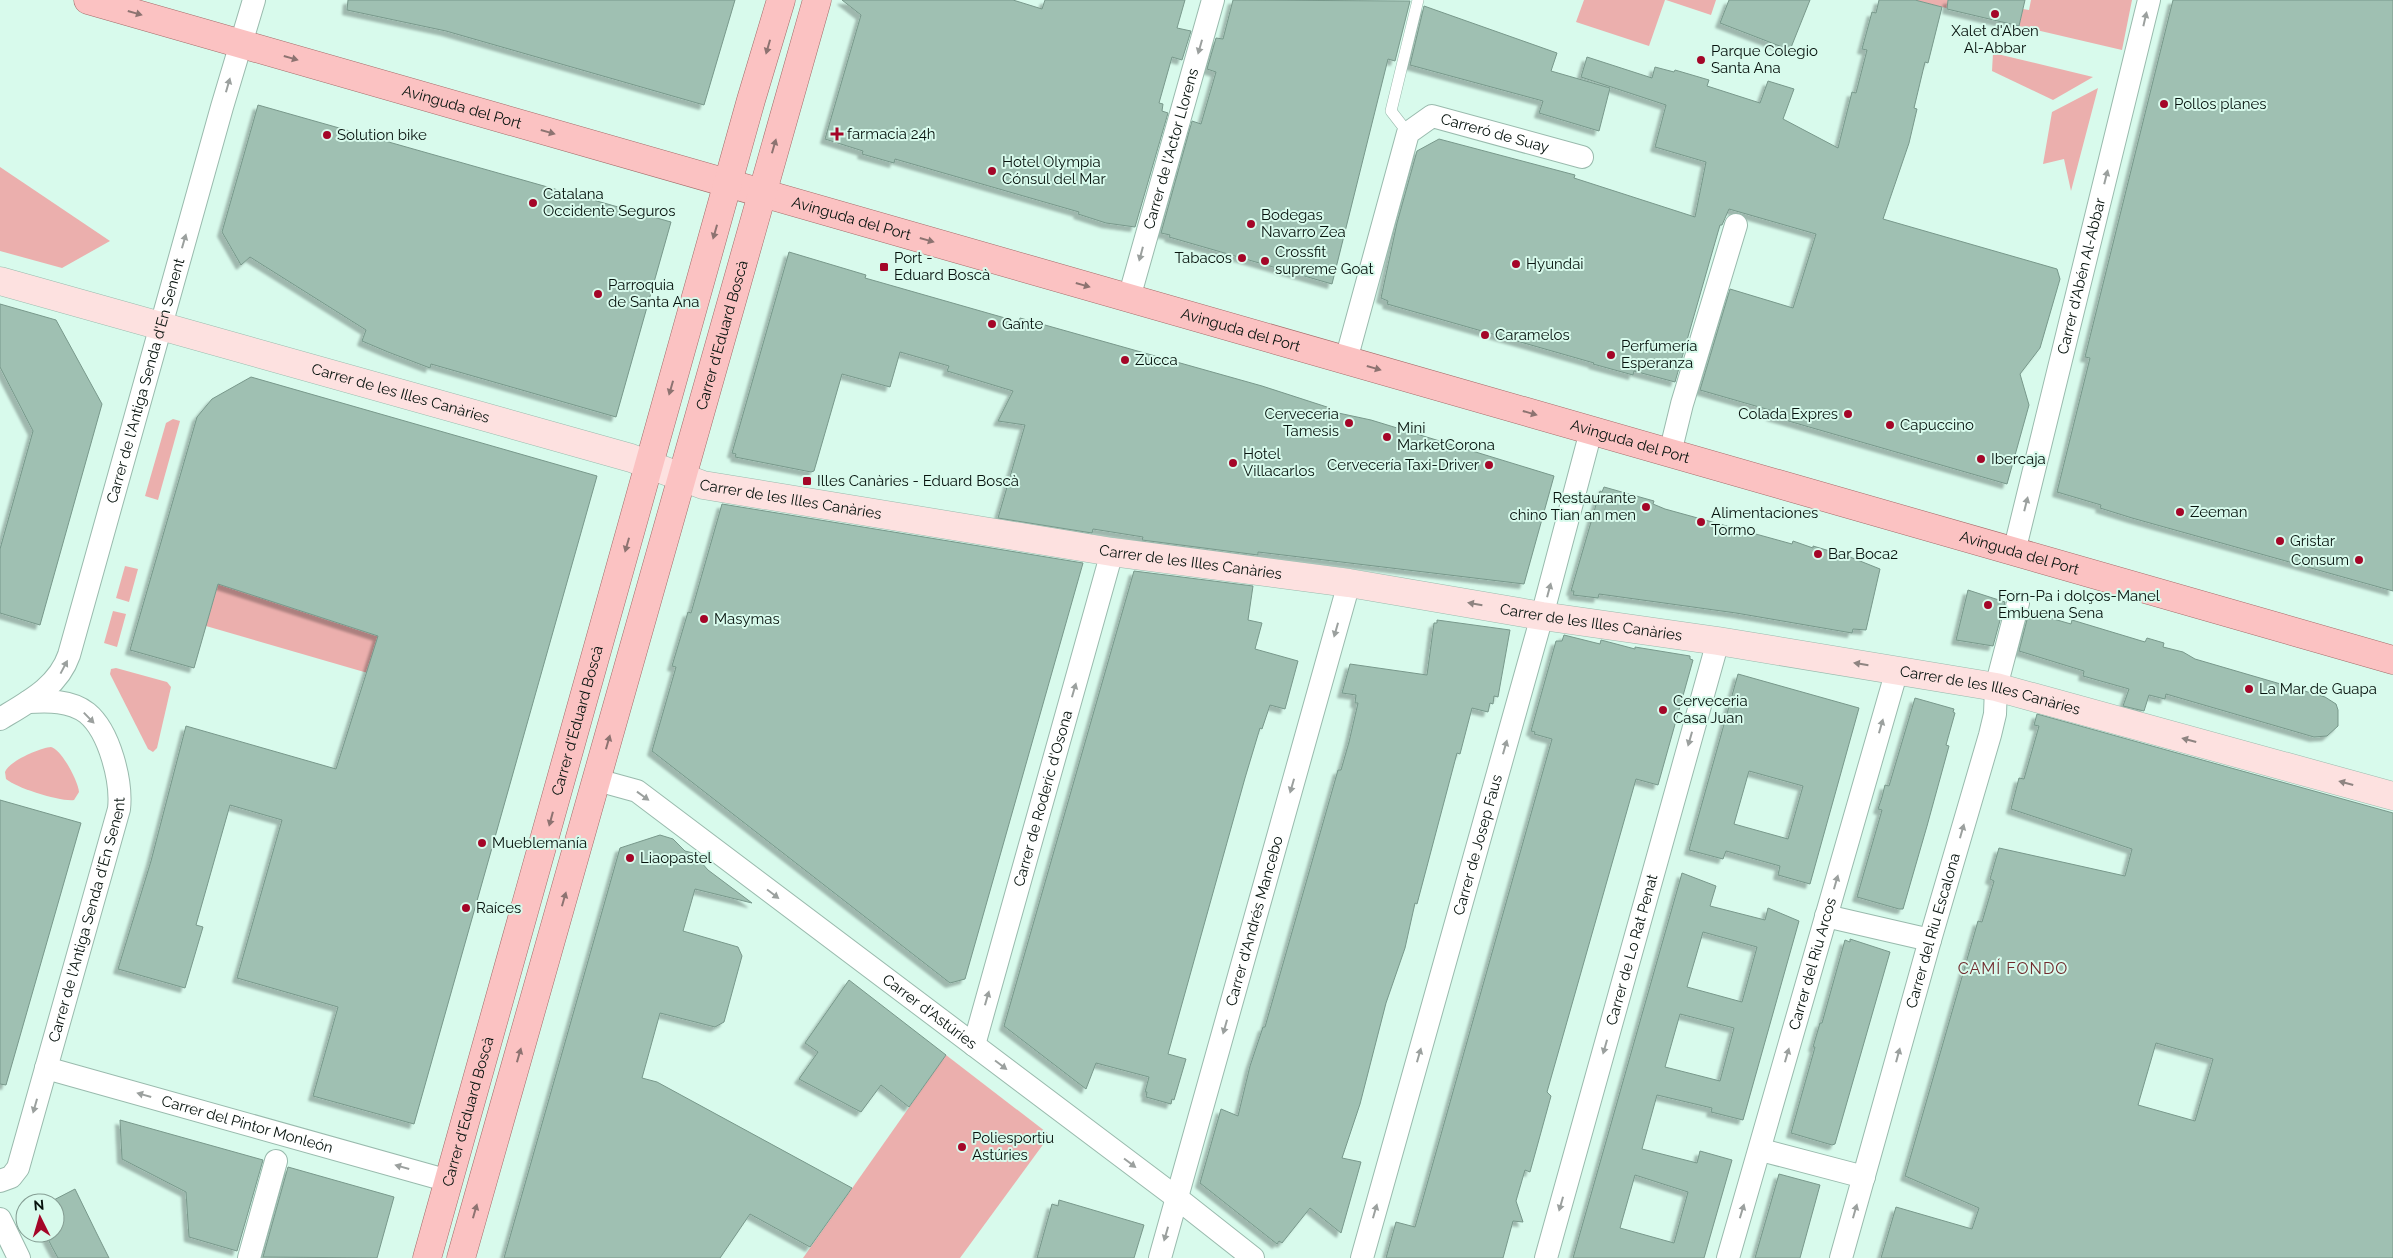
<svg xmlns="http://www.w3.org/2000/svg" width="2393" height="1258" viewBox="0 0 2393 1258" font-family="Raleway,sans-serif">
	<defs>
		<filter id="shadow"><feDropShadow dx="-4.5" dy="4.5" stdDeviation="1" flood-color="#0004"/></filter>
	</defs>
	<rect width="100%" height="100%" fill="#d8faec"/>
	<g fill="#ebafad">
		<polygon points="1584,0 1665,0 1649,46 1576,22"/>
		<polygon points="1666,0 1716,0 1711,15"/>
		<polygon points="1915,0 1960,0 1958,11"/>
		<polygon points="2031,0 2132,0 2122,50 2019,26 2023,9 2029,10"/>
		<polygon points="1993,53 2093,77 2053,100 1992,71"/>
		<polygon points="2098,88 2071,191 2064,159 2043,164 2052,112"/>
		<polygon points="0,167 110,241 62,268 0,251"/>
		<polygon points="173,419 180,421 158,500 145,496 166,423"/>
		<polygon points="125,566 138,569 129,602 116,598"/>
		<polygon points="218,584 389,640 378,676 206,626"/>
		<polygon points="113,611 126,614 117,647 104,643"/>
		<polygon points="116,668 167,682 171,687 157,748 153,752 148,749 110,674 111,669"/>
		<path d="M51,747C62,750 78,781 79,792L74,800C61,802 16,788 6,779L5,772C9,761 40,748 51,747Z"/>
		<polygon points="946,1055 1050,1135 960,1258 803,1258"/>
	</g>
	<g fill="#9fc0b2" stroke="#78988b" fill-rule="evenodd" filter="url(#shadow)">
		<polygon points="348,0 735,0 704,105 446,31 347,10"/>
		<polygon points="842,0 1013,0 1042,9 1045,0 1185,0 1177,28 1191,31 1182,60 1172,57 1159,103 1163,104 1162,111 1168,113 1135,227 1106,223 1078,214 1079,212 895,159 894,163 862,154 863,151 825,139 861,15"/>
		<polygon points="1233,0 1410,1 1395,61 1388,59 1332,284 1169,237 1170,235 1161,233 1192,121 1201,124 1216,72 1207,69 1216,38 1223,39"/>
		<polygon points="1729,0 1810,0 1790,50 1720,23"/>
		<polygon points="1879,0 1915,0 1942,7 1928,63 1925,62 1914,108 1917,109 1909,143 1883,219 2057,269 2060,279 2040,348 2020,374 2029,405 2007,484 1771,416 1773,411 1700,390 1730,289 1793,308 1816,234 1729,209 1722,225 1720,225 1675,382 1634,371 1633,375 1593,364 1594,363 1387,304 1388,301 1381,298 1397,223 1417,151 1439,139 1575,175 1574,178 1695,217 1706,162 1655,147 1666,105 1581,77 1587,57 1652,78 1655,67 1674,72 1675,70 1709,80 1707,86 1760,103 1768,81 1794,89 1783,119 1838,148 1852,92 1856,93 1867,50 1862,49 1872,12 1876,13"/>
		<polygon points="1948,0 2025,0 2019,26 1947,9"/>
		<polygon points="2173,0 2393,0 2393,591 2132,518 2100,508 2101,505 2057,492 2090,358 2085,357"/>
		<polygon points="1424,6 1557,53 1551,71 1610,88 1599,131 1539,113 1543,101 1410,65"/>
		<polygon points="258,105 671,222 616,417 431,364 430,368 388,352 362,341 366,330 250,257 241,265 222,232"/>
		<polygon points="789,252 866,275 865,278 1019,322 1020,318 1262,386 1330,408 1329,411 1371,420 1554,476 1524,584 1258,552 1258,555 1142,540 1143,537 1093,529 1092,533 998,518 1025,425 998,421 1013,391 947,371 949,366 900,352 890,387 842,374 814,471 811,472 735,457 736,454 732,453"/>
		<polygon points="0,304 56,320 102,404 40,625 0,613 0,549 33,431 0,367"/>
		<polygon points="251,377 597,476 414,1124 313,1096 338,1007 237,978 282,820 230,805 196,925 203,927 185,988 118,969 151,861 186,726 336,769 378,636 218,584 194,668 130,650 197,417 212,399"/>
		<polygon points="1604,487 1654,501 1653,504 1665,509 1792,544 1793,541 1813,548 1813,546 1850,557 1880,569 1866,630 1853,629 1852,633 1736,613 1599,594 1598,598 1573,595 1574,591 1571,591 1600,491 1602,492"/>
		<polygon points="722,504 1083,563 965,979 950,983 652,751 676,667 672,666 688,612 691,613"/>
		<polygon points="1134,571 1253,586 1248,620 1262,623 1255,649 1298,661 1285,709 1270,705 1262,729 1260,728 1245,778 1168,1054 1186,1059 1174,1100 1172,1099 1171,1104 1146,1097 1147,1092 1145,1092 1149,1077 1096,1063 1086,1089 1004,1026"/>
		<polygon points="1968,590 2005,602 1993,646 1956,640"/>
		<polygon points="2029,612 2071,624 2072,620 2145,642 2147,638 2164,643 2163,647 2183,652 2195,659 2325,697 2336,704 2338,710 2338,726 2327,736 2314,737 2166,694 2165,699 2149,695 2144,711 2123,706 2129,689 2083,676 2084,671 2019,651"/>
		<polygon points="1437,620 1510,630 1498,697 1494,696 1493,704 1490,703 1488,712 1472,708 1460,754 1457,753 1417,904 1415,903 1405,948 1386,1003 1360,1104 1342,1158 1361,1162 1341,1233 1310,1208 1282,1243 1279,1241 1277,1244 1200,1183 1221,1109 1238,1116 1250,1066 1263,1027 1265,1027 1338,770 1341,770 1349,742 1358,703 1355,703 1356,695 1342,693 1350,664 1427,675 1434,623 1437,623"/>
		<polygon points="1564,635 1600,644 1601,640 1635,649 1635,647 1690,656 1690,659 1693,660 1658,785 1636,779 1547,1092 1551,1096 1535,1154 1530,1172 1525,1170 1516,1201 1523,1222 1513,1221 1503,1258 1386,1258 1396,1222 1415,1227 1552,739 1534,734 1535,732 1531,731 1556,641 1562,641"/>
		<path d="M1738,674L1859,708L1810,884L1778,875L1780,866L1726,851L1723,859L1689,850ZM1749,771L1803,786L1788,839L1734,824Z"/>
		<polygon points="1915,698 1954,709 1953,712 1955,713 1946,745 1949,746 1927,826 1903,909 1899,909 1857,897 1882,810 1878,809 1882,797 1885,785 1889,786"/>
		<path d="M2037,714L2393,813V1258H1881L1896,1207L1972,1229L1979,1208L1905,1176L1978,921L1982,922L1994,881L1990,879L1999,848L2125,876L2132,849L2011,809L2019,778L2024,779L2039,726L2034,725ZM2156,1043L2213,1059L2195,1121L2138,1105Z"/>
		<polygon points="0,800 81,823 6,1085 0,1084"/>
		<polygon points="660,835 673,839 685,851 693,853 708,870 752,903 695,889 683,931 738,947 742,956 724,1022 715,1027 660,1013 642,1078 657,1082 852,1188 810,1247 750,1214 720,1258 504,1258 620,848"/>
		<path d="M1682,873L1716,886L1710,906L1765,920L1768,908L1799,921L1743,1120L1711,1112L1712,1108L1657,1095L1642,1149L1697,1163L1700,1151L1732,1160L1704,1258H1573ZM1703,932L1757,947L1742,1002L1687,987ZM1680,1014L1734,1028L1720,1081L1665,1067ZM1635,1175L1688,1192L1674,1243L1620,1228Z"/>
		<polygon points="1850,939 1890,952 1835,1144 1832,1145 1791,1133 1815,1047 1813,1047 1820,1023 1822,1023 1845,940 1850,942"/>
		<polygon points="849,980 946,1055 909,1107 881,1085 861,1112 799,1079 818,1052 805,1043"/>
		<polygon points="120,1120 263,1160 237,1251 189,1237 186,1192 122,1159"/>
		<polygon points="288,1167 394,1197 377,1258 263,1257"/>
		<polygon points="1779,1174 1820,1185 1800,1258 1755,1258"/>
		<polygon points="75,1189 96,1232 109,1258 58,1258 52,1247 45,1233 55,1233 55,1203 48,1203"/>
		<polygon points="1059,1200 1144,1225 1134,1258 1037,1258 1052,1204 1058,1206"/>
	</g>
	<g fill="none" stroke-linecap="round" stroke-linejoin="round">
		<g stroke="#99baad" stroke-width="12">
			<polyline id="lane" points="1408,133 1391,111 1418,0"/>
		</g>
		<g stroke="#99baad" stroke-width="24">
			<g id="street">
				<path id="s1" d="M1129,298L1213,0"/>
				<path id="s2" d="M1346,360L1408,133L1432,116L1582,157"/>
				<polyline points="1670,453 1682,404 1736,225"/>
				<path id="s3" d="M2014,552L2149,0"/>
				<path id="s4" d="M0,719C28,702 58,687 69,655L222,107L254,0"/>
				<path id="s5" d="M597,780L637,791L1177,1198L1253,1258"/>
				<polyline points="1826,916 1930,940"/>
				<path id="s6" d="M974,1045L1112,552"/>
				<path id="s7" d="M46,1068L449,1181"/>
				<polyline points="1761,1150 1864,1177"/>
				<path id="s8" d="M0,1181L11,1177L18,1168L119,809C122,782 110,732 87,713C70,700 48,701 28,702"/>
				<polyline points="0,1219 19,1258"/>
				<polyline points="249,1258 276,1161"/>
				<path id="s9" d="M1160,1258L1349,583"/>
				<path id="s10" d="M1362,1258L1542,616L1591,431"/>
				<path id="s11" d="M1546,1258L1718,641"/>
				<path id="s12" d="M1728,1258L1897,670"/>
				<path id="s13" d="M1841,1258L1930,940L1990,735L1995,714L1996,687L2018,603"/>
			</g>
		</g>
		<g stroke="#99baad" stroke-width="29">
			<g id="secondary">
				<path id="s14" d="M0,281L631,458L703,485L1112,552L1349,583L1542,616L1718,641L1996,687L2393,796"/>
			</g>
		</g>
		<g stroke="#a36a68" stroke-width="29">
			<g id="primary">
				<path id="s15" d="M88,0L2393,660"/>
				<path id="s16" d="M427,1258L751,100L781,0"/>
				<path id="s17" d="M461,1258L817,0"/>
			</g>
		</g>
		<use href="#lane" stroke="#fff" stroke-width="11"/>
		<use href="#street" stroke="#fff" stroke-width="22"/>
		<use href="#secondary" stroke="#fde1e0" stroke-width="28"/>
		<use href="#primary" stroke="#fbc2c2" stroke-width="28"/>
	</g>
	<defs><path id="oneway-solid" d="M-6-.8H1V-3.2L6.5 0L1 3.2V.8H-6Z" transform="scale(1.25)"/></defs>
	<g fill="#8d7371">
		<use href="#oneway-solid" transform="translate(135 13) rotate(16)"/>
		<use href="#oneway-solid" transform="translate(768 47) rotate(106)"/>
		<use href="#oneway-solid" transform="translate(291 58) rotate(16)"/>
		<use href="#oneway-solid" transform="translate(548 132) rotate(16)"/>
		<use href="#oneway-solid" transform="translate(774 146) rotate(-74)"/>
		<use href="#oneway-solid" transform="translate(715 232) rotate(106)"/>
		<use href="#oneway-solid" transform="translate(927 240) rotate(16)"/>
		<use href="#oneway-solid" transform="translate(1083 285) rotate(16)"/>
		<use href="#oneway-solid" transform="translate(1374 368) rotate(16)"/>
		<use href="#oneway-solid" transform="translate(671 388) rotate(106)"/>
		<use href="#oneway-solid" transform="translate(1530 413) rotate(16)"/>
		<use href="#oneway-solid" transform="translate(627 545) rotate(106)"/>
		<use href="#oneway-solid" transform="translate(608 742) rotate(-74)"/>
		<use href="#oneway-solid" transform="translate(551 819) rotate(105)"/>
		<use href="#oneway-solid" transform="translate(564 899) rotate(-74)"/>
		<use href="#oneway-solid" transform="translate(519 1055) rotate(-74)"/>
		<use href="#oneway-solid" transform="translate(475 1211) rotate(-74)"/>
	</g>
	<g fill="#9ba09e">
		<use href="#oneway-solid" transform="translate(2145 19) rotate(-77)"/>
		<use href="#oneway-solid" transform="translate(1200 47) rotate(106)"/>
		<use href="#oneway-solid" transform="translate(228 85) rotate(-74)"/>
		<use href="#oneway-solid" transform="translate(2106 177) rotate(-76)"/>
		<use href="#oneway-solid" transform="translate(184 241) rotate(-74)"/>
		<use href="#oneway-solid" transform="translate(1141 254) rotate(105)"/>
		<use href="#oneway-solid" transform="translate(2026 504) rotate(-76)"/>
		<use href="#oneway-solid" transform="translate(1549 590) rotate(-75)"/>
		<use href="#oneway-solid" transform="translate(1336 630) rotate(106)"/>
		<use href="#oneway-solid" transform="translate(64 667) rotate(-62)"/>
		<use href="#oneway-solid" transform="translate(1074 690) rotate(-74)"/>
		<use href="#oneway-solid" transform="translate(89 718) rotate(46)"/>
		<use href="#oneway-solid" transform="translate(1881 726) rotate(-74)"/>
		<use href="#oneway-solid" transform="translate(1690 739) rotate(106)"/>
		<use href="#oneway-solid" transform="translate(1505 747) rotate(-74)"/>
		<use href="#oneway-solid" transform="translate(1292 786) rotate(106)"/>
		<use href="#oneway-solid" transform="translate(643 796) rotate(36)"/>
		<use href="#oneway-solid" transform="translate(1962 831) rotate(-74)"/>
		<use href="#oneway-solid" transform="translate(1836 882) rotate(-74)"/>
		<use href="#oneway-solid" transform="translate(773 894) rotate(37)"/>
		<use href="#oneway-solid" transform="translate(987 998) rotate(-74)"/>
		<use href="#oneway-solid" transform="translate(1225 1027) rotate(106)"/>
		<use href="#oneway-solid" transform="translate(1605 1047) rotate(106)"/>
		<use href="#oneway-solid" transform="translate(1419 1055) rotate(-74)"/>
		<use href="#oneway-solid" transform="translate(1787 1055) rotate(-74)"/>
		<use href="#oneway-solid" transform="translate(1898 1055) rotate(-75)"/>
		<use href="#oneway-solid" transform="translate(1001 1065) rotate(37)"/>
		<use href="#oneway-solid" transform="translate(144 1095) rotate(-164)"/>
		<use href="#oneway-solid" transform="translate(35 1106) rotate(106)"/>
		<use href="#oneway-solid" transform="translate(1130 1163) rotate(37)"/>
		<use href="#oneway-solid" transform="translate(402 1167) rotate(-164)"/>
		<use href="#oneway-solid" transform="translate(1561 1204) rotate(106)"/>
		<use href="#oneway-solid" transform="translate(1375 1211) rotate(-74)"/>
		<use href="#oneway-solid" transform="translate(1742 1211) rotate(-73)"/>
		<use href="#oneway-solid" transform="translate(1855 1211) rotate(-74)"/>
		<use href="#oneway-solid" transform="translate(1166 1234) rotate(106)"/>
	</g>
	<g fill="#8e8481">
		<use href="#oneway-solid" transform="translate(1475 604) rotate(-170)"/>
		<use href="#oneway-solid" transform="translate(1861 664) rotate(-171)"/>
		<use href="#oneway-solid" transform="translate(2189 740) rotate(-165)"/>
		<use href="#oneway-solid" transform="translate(2346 783) rotate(-165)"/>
	</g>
	<g fill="#a40628" stroke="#d8faec" stroke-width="2">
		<circle cx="1995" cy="14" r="5"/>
		<circle cx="1701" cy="60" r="5"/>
		<circle cx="2164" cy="104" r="5"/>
		<path d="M834.5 126.5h5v5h5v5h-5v5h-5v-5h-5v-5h5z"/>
		<circle cx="327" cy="135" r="5"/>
		<circle cx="992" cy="171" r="5"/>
		<circle cx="533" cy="203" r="5"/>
		<circle cx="1251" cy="224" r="5"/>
		<circle cx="1242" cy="258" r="5"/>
		<circle cx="1265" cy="261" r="5"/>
		<circle cx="1516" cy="264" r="5"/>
		<rect x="879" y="262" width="10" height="10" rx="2.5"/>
		<circle cx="598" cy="294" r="5"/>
		<circle cx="992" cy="324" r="5"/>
		<circle cx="1485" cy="335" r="5"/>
		<circle cx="1611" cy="355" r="5"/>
		<circle cx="1125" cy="360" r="5"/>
		<circle cx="1848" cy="414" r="5"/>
		<circle cx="1349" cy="423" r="5"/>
		<circle cx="1890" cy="425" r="5"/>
		<circle cx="1387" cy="437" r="5"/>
		<circle cx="1981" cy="459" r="5"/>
		<circle cx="1233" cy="463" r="5"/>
		<circle cx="1489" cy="465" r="5"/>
		<rect x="802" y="476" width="10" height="10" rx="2.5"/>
		<circle cx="1646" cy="507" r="5"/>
		<circle cx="2180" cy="512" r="5"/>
		<circle cx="1701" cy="522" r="5"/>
		<circle cx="2280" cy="541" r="5"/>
		<circle cx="1818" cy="554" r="5"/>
		<circle cx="2359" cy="560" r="5"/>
		<circle cx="1988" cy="605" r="5"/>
		<circle cx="704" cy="619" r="5"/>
		<circle cx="2249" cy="689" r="5"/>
		<circle cx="1663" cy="710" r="5"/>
		<circle cx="482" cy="843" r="5"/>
		<circle cx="630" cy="858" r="5"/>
		<circle cx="466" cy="908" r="5"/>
		<circle cx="962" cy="1147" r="5"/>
	</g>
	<g text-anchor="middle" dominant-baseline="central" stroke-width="4" stroke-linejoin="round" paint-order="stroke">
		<g font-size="15" fill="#06120d" stroke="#d8faec" text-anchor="start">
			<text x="1995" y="31" text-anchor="middle">Xalet d'Aben<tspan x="1995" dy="17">Al-Abbar</tspan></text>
			<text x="1711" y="51">Parque Colegio<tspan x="1711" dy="17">Santa Ana</tspan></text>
			<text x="2174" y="104">Pollos planes</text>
			<text x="847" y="134">farmacia 24h</text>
			<text x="337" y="135">Solution bike</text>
			<text x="1002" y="162">Hotel Olympia<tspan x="1002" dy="17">Cónsul del Mar</tspan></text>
			<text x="543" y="194">Catalana<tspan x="543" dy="17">Occidente Seguros</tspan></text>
			<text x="1261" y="215">Bodegas<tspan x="1261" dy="17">Navarro Zea</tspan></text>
			<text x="1275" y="252">Crossfit<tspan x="1275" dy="17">supreme Goat</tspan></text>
			<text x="894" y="258">Port -<tspan x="894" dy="17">Eduard Boscà</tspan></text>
			<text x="1232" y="258" text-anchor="end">Tabacos</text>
			<text x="1526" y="264">Hyundai</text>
			<text x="608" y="285">Parroquia<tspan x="608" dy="17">de Santa Ana</tspan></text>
			<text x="1002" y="324">Gante</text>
			<text x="1495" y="335">Caramelos</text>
			<text x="1621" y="346">Perfumería<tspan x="1621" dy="17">Esperanza</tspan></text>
			<text x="1135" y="360">Zucca</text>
			<text x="1339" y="414" text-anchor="end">Cerveceria<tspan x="1339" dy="17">Tamesis</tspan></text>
			<text x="1838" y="414" text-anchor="end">Colada Expres</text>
			<text x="1900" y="425">Capuccino</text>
			<text x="1397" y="428">Mini<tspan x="1397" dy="17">MarketCorona</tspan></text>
			<text x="1243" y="454">Hotel<tspan x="1243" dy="17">Villacarlos</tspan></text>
			<text x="1991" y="459">Ibercaja</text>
			<text x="1479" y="465" text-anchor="end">Cervecería Taxi-Driver</text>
			<text x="817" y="481">Illes Canàries - Eduard Boscà</text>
			<text x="1636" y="498" text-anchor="end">Restaurante<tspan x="1636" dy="17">chino Tian an men</tspan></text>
			<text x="2190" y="512">Zeeman</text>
			<text x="1711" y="513">Alimentaciones<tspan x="1711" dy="17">Tormo</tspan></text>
			<text x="2290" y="541">Gristar</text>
			<text x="1828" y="554">Bar Boca2</text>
			<text x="2349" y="560" text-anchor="end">Consum</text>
			<text x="1998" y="596">Forn-Pa i dolços-Manel<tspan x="1998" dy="17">Embuena Sena</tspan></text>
			<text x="714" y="619">Masymas</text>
			<text x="2259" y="689">La Mar de Guapa</text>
			<text x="1673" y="701">Cerveceria<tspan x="1673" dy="17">Casa Juan</tspan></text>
			<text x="492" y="843">Mueblemanía</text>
			<text x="640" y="858">Liaopastel</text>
			<text x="476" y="908">Raíces</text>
			<text x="972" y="1138">Poliesportiu<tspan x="972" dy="17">Astúries</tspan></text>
		</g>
		<g font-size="15" fill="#06120d" stroke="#d8faec">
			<text stroke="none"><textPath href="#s15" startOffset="389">Avinguda del Port</textPath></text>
			<text stroke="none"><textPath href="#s2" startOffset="330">Carreró de Suay</textPath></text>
			<text stroke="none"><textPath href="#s1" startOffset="155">Carrer de l'Actor Llorens</textPath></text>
			<text stroke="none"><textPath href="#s15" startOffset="794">Avinguda del Port</textPath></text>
			<text stroke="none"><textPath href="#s3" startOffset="284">Carrer d'Abén Al-Abbar</textPath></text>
			<text stroke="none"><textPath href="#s15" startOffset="1199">Avinguda del Port</textPath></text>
			<text stroke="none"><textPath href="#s17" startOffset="959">Carrer d'Eduard Boscà</textPath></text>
			<text stroke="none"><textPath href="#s4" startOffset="381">Carrer de l'Antiga Senda d'En Senent</textPath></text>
			<text stroke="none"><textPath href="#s14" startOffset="416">Carrer de les Illes Canàries</textPath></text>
			<text stroke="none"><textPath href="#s15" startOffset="1604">Avinguda del Port</textPath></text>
			<text stroke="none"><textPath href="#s14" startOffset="821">Carrer de les Illes Canàries</textPath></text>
			<text stroke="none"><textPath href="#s15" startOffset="2009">Avinguda del Port</textPath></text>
			<text stroke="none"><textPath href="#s14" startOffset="1226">Carrer de les Illes Canàries</textPath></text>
			<text stroke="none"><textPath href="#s14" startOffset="1631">Carrer de les Illes Canàries</textPath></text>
			<text stroke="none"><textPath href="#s14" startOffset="2036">Carrer de les Illes Canàries</textPath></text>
			<text stroke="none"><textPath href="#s16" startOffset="558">Carrer d'Eduard Boscà</textPath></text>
			<text stroke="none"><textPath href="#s6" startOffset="256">Carrer de Roderic d'Osona</textPath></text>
			<text stroke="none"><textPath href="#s10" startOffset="429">Carrer de Josep Faus</textPath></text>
			<text stroke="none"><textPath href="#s8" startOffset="281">Carrer de l'Antiga Senda d'En Senent</textPath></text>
			<text stroke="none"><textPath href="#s9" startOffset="350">Carrer d'Andrés Mancebo</textPath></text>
			<text stroke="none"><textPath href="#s13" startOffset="340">Carrer del Riu Escalona</textPath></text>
			<text stroke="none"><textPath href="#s11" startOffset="320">Carrer de Lo Rat Penat</textPath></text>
			<text stroke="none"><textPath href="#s12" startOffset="306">Carrer del Riu Arcos</textPath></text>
			<text stroke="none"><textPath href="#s5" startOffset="408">Carrer d'Astúries</textPath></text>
			<text stroke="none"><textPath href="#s16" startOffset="152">Carrer d'Eduard Boscà</textPath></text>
			<text stroke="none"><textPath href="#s7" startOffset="209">Carrer del Pintor Monleón</textPath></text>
		</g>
		<g font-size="16" letter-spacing="1" fill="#712a2d" stroke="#d8faec">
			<text x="2013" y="968">CAMÍ FONDO</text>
		</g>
	</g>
	<g transform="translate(40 1218) rotate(355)"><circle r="24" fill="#d8faec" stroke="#849d93"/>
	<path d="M0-4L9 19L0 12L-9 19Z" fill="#a40628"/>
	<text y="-8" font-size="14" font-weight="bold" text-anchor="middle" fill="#06120d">N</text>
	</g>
</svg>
